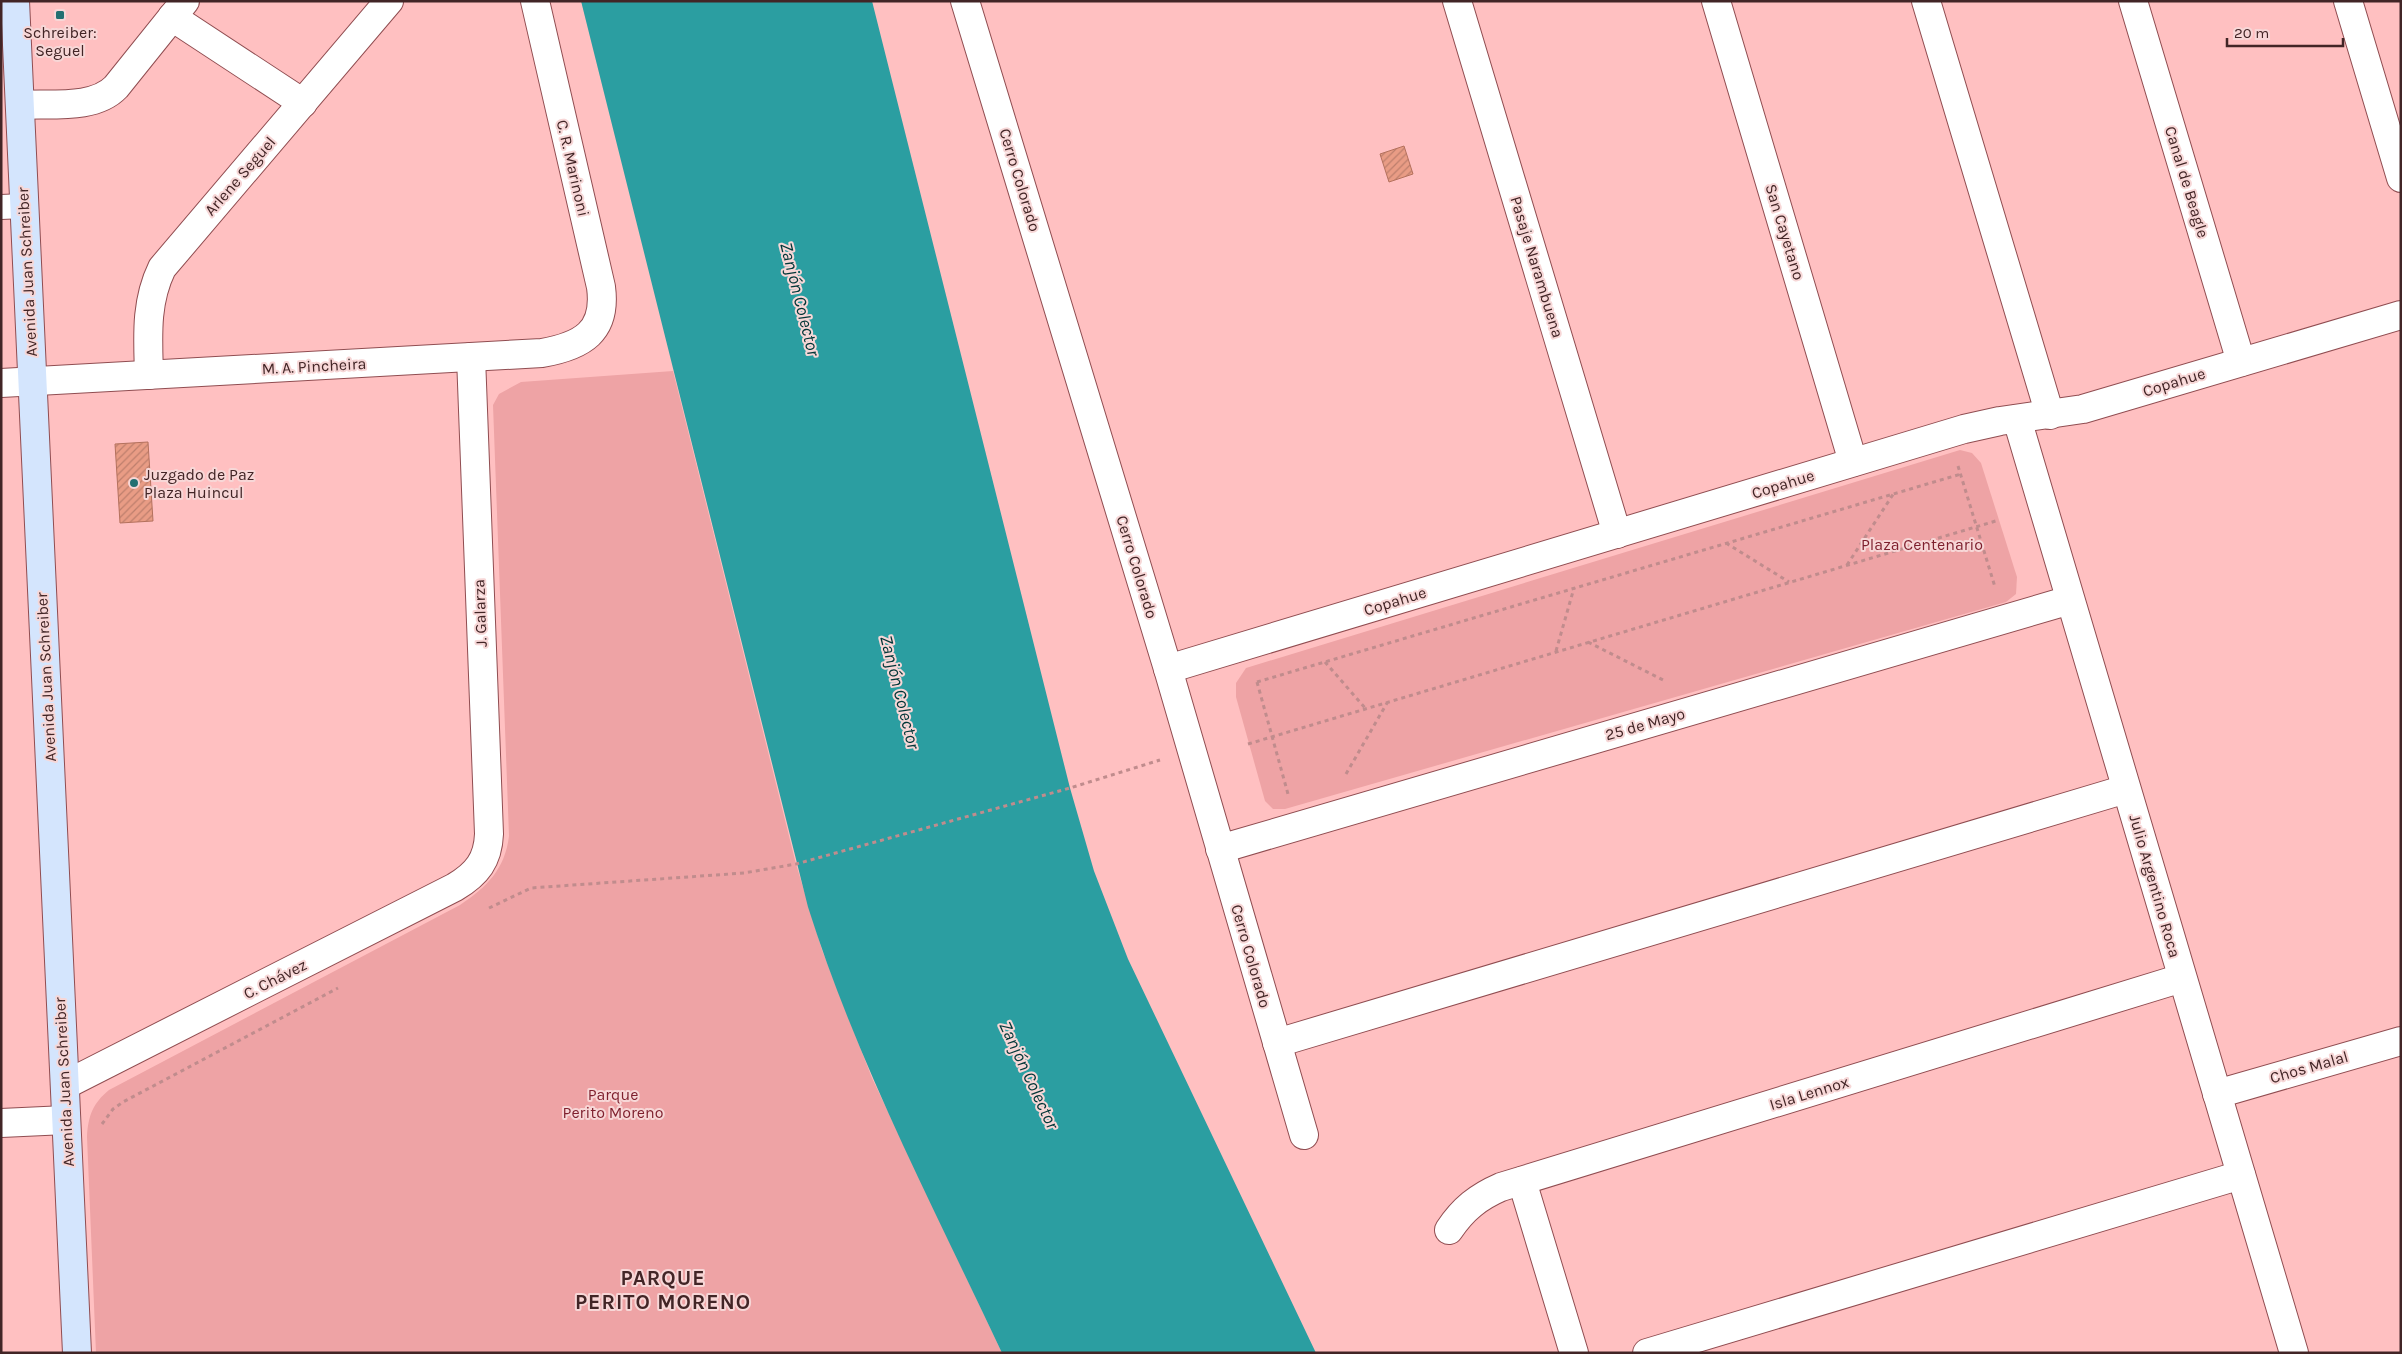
<svg xmlns="http://www.w3.org/2000/svg" width="2402" height="1354" viewBox="0 0 2402 1354" font-family="Karla,sans-serif">
	<defs>
		<pattern id="building-hatch" width="6" height="6" patternUnits="userSpaceOnUse" patternTransform="scale(1.25)"><rect width="6" height="6" fill="#e99c85"/><path d="M-1 1l2-2M0 6l6-6M5 7l2-2" fill="none" stroke="#be7f6d"/></pattern>
	</defs>
	<rect width="100%" height="100%" fill="#ffc0c1"/>
	<g fill="#eea3a5">
		<path d="M673,371L796,864L822,950L872,1078L1002,1353H96L87,1137C88,1116 93,1103 109,1090L460,905C487,887 505,869 509,836L493,405L499,394L521,382Z"/>
		<polygon points="1960,450 1972,453 1981,463 2017,577 2016,594 2006,602 1285,809 1273,809 1265,801 1236,697 1236,683 1246,668"/>
	</g>
	<path fill="#2b9ea1" d="M581,1H872L1070,788L1094,871L1128,959L1316,1353H1002C933,1206 857,1062 808,907Z"/>
	<g fill="url(#building-hatch)" stroke="#b4715d">
		<polygon points="1404,146 1413,174 1389,182 1380,154"/>
		<polygon points="148,442 153,521 120,523 115,444"/>
	</g>
	<g fill="none" stroke-linecap="round" stroke-linejoin="round">
		<g stroke="#904d51" stroke-width="26">
			<polyline id="lane" points="1,207 24,206"/>
		</g>
		<g stroke="#904d51" stroke-width="30">
			<g id="street">
				<polyline points="965,1 1168,669 1304,1135"/>
				<polyline points="1457,1 1617,534"/>
				<polyline points="1716,1 1853,462"/>
				<polyline points="1926,1 2050,415"/>
				<polyline points="2133,1 2241,362"/>
				<polyline points="2348,1 2401,178"/>
				<polyline points="172,17 303,103"/>
				<path d="M20,105C50,103 94,110 116,87L185,1"/>
				<path d="M149,375C148,338 145,303 162,268L389,1"/>
				<path d="M1,383L542,353C582,346 607,332 601,287L535,1"/>
				<polyline points="2017,419 2294,1353"/>
				<polyline points="1168,669 1964,429 2000,421 2083,409 2401,315"/>
				<polyline points="1220,849 2070,600"/>
				<polyline points="1277,1043 2126,789"/>
				<path d="M65,1085L455,887C477,874 488,860 489,834L471,357"/>
				<polyline points="2217,1094 2401,1041"/>
				<polyline points="1,1123 66,1120"/>
				<polyline points="1522,1181 1574,1353"/>
				<path d="M1449,1230C1463,1209 1478,1197 1501,1187L2182,978"/>
				<polyline points="1647,1353 2241,1175"/>
			</g>
		</g>
		<g stroke="#904d51" stroke-width="30">
			<polyline id="secondary" points="15,1 77,1353"/>
		</g>
		<g stroke="#c08c8d" stroke-width="3" stroke-dasharray="4 4" stroke-linecap="butt">
			<polyline points="1958,466 1995,587"/>
			<polyline points="1726,543 1789,582"/>
			<polyline points="1847,565 1894,493"/>
			<polyline points="1588,642 1665,681"/>
			<polyline points="1556,651 1574,588"/>
			<polyline points="1325,662 1366,709"/>
			<polyline points="1257,682 1961,474"/>
			<polyline points="1257,682 1288,794"/>
			<polyline points="1248,744 1999,520"/>
			<polyline points="1346,774 1387,703"/>
			<polyline points="489,908 531,888 744,873 796,864 1070,788 1160,760"/>
			<polyline points="102,1124 113,1109 123,1102 338,988"/>
		</g>
		<use href="#lane" stroke="#fff" stroke-width="24"/>
		<use href="#street" stroke="#fff" stroke-width="28"/>
		<use href="#secondary" stroke="#d4e5fd" stroke-width="28"/>
	</g>
	<g fill="#246f71" stroke="#f7d7d7" stroke-width="2">
		<rect x="55" y="10" width="10" height="10" rx="2.5"/>
		<circle cx="134" cy="483" r="5"/>
	</g>
	<g text-anchor="middle" dominant-baseline="central" stroke-width="4" stroke-linejoin="round" paint-order="stroke">
		<g font-size="16" fill="#422526" stroke="#f7d7d7">
			<text x="60" y="32">Schreiber:<tspan x="60" dy="18">Seguel</tspan></text>
			<text x="144" y="474" text-anchor="start">Juzgado de Paz<tspan x="144" dy="18">Plaza Huincul</tspan></text>
		</g>
		<g font-size="16" fill="#422526" stroke="#f7d7d7">
			<text transform="translate(573 168) rotate(77)">C. R. Marinoni</text>
			<text transform="translate(240 176) rotate(-49)">Arlene Seguel</text>
			<text transform="translate(1020 180) rotate(73)">Cerro Colorado</text>
			<text transform="translate(2187 182) rotate(73)">Canal de Beagle</text>
			<text transform="translate(1785 232) rotate(73)">San Cayetano</text>
			<text transform="translate(1537 267) rotate(73)">Pasaje Narambuena</text>
			<text transform="translate(27 272) rotate(-93)">Avenida Juan Schreiber</text>
			<text transform="translate(314 366) rotate(-3)">M. A. Pincheira</text>
			<text transform="translate(2174 382) rotate(-17)">Copahue</text>
			<text transform="translate(1783 484) rotate(-17)">Copahue</text>
			<text transform="translate(1137 567) rotate(73)">Cerro Colorado</text>
			<text transform="translate(1395 601) rotate(-17)">Copahue</text>
			<text transform="translate(480 613) rotate(-92)">J. Galarza</text>
			<text transform="translate(46 677) rotate(-93)">Avenida Juan Schreiber</text>
			<text transform="translate(1645 724) rotate(-16)">25 de Mayo</text>
			<text transform="translate(2155 886) rotate(74)">Julio Argentino Roca</text>
			<text transform="translate(1251 956) rotate(74)">Cerro Colorado</text>
			<text transform="translate(275 979) rotate(-27)">C. Chávez</text>
			<text transform="translate(2309 1067) rotate(-16)">Chos Malal</text>
			<text transform="translate(64 1082) rotate(-93)">Avenida Juan Schreiber</text>
			<text transform="translate(1809 1093) rotate(-17)">Isla Lennox</text>
		</g>
		<g font-size="16" fill="#7e1f2d" stroke="#f7d7d7">
			<text x="1922" y="544">Plaza Centenario</text>
			<text x="613" y="1094">Parque<tspan x="613" dy="18">Perito Moreno</tspan></text>
		</g>
		<g font-size="18" font-style="italic" fill="#003637" stroke="#f7d7d7">
			<text transform="translate(800 299) rotate(76)">Zanjón Colector</text>
			<text transform="translate(900 692) rotate(76)">Zanjón Colector</text>
			<text transform="translate(1029 1075) rotate(65)">Zanjón Colector</text>
		</g>
		<g font-size="21" font-weight="bold" letter-spacing="1" fill="#422526" stroke="#f7d7d7">
			<text x="663" y="1278">PARQUE<tspan x="663" dy="24">PERITO MORENO</tspan></text>
		</g>
	</g>
	<rect width="2402" height="1354" fill="none" stroke="#422526" stroke-width="5"/>
	<path d="M2227 38v8h116v-8" fill="none" stroke="#422526" stroke-width="2.5"/>
	<text x="2234" y="38" font-size="15" fill="#422526" stroke="#f7d7d7" stroke-width="4" paint-order="stroke">20 m</text>
</svg>
